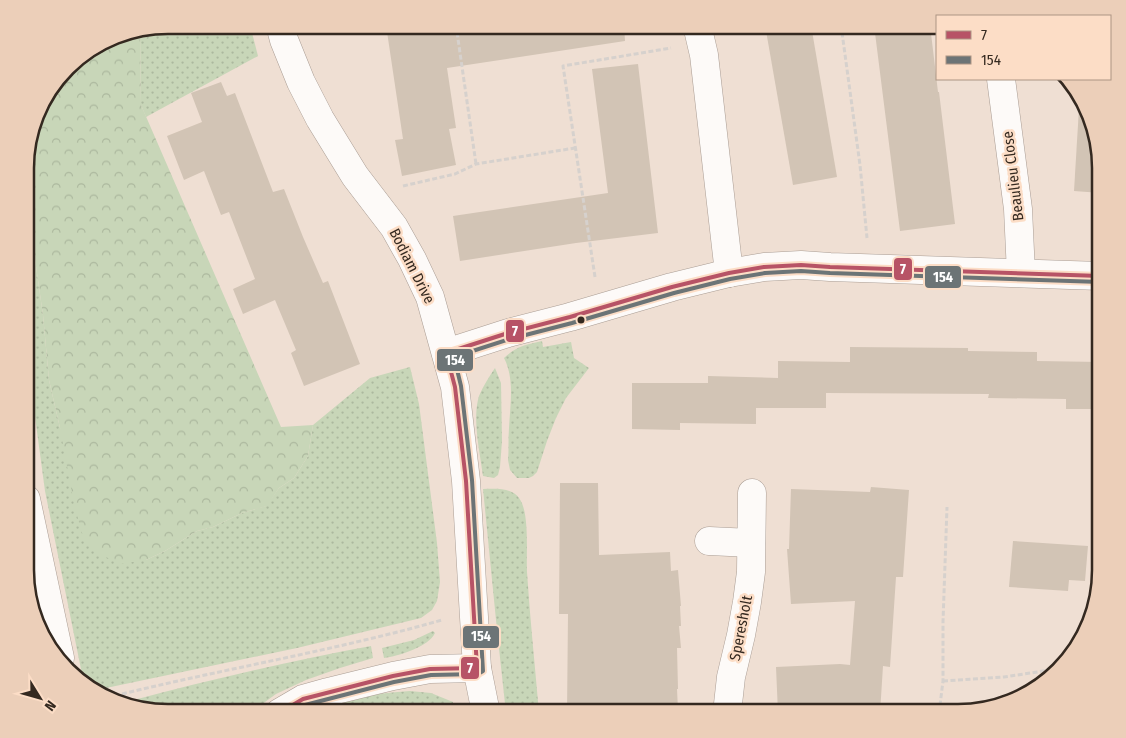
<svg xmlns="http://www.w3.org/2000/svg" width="1126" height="738" viewBox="0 0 1126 738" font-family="'Fira Sans Condensed',sans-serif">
	<defs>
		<pattern id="grass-dots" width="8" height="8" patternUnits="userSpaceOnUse" patternTransform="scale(1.25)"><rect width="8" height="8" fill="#c8d6b8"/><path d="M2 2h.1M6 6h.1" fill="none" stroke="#acb89e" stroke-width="1.8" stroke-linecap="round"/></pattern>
		<pattern id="forest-crowns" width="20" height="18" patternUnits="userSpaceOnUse" patternTransform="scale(1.25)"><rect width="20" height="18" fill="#c8d6b8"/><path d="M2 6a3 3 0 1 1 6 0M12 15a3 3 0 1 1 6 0" fill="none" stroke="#acb89e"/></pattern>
	</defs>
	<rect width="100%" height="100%" fill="#efdfd3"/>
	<g fill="url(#grass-dots)">
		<polygon points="168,25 250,25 258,56 146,117 141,105 140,31"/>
		<polygon points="26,196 43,315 49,380 60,428 146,560 165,551 197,531 213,527 242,513 266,506 279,488 294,478 308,456 313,425 370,378 410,367 419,404 437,543 440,582 437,601 432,610 421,618 297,648 106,688 107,695 88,689 84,684 45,491 26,350"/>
		<path d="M542,341L543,347L571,342L574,358L589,368L566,398L556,418L547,441L537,472L533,476L529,478H517L510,470L508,460C509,450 508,439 509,428C510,406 515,379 504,358C517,346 525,345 542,341Z"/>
		<path d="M495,368L501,383L502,441L500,467L498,475L494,478L483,476C480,452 472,419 479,396C483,386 489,377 495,368Z"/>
		<path d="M483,489C495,489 511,487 519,498C530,512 526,554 527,572C530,619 535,666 539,713H506L497,630Z"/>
		<path d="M433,631L435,633C429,647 398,656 384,658L382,648L414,640Z"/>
		<path d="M371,646L373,658L340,668L306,680L276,694L250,713H168L130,701C209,680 290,661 371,646Z"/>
		<path d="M410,691L431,693L453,702L454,713H311C341,698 377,693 410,691Z"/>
	</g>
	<polygon fill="url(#forest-crowns)" points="140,31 141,105 281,427 313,425 308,456 294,478 279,488 267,506 242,513 213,527 197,531 165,551 146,560 120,564 92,550 84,540 74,504 60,428 49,380 43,315 26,196 26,149 40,104 73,61 113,36"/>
	<g fill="#d2c4b5">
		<polygon points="386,25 624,25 625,41 447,68 456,128 449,129 456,165 402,176 395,140 403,139"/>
		<polygon points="765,25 811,25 837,177 793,185"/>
		<polygon points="874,25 930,25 938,92 939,92 955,224 900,231"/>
		<polygon points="638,64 658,233 576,243 460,261 453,216 608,193 592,69"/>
		<polygon points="221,82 227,96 235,93 273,192 284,189 303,237 323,283 328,281 360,364 304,386 291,353 296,350 275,300 243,314 233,289 255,279 229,212 221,215 204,171 184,180 167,136 202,122 191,93"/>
		<polygon points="1079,108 1086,109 1101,159 1101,193 1074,191"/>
		<polygon points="850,347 968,348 968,351 1037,352 1037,361 1101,362 1101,409 1066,409 1066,399 988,398 989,394 826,393 826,408 756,408 756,424 680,423 680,430 632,429 632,383 708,383 708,376 778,378 778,361 850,362"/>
		<polygon points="560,483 598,483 599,555 670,552 671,571 678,570 681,606 680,606 681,626 679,626 681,648 677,648 678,689 677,689 678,710 605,713 567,713 568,614 559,614"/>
		<polygon points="871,487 909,490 903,577 896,577 890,667 883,666 880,713 778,713 776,667 840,664 850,665 855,601 791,604 787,549 789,549 791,489 870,492"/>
		<polygon points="1013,541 1088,546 1085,581 1069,580 1068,591 1009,587"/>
	</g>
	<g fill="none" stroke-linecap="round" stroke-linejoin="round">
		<g stroke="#aa9d94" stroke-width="29">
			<g id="minor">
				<polyline points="280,25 284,40 301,82 320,119 355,176 394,227 412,259 430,297 455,387 466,481 477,668 486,713"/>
				<polyline points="697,25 704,55 729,273"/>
				<polyline points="1001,79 1018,209 1021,273"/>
				<polyline points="446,353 508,333 570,317 672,287 729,273 764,267 801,265 830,267 1101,276"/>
				<polyline points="709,541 751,543"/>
				<polyline points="279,713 303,699 328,692 393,676 430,669 477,668"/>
				<polyline points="727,713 731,677 741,635 747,602 751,572 752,493"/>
			</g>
		</g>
		<g stroke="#aa9d94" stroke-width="29">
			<polyline id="major" points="26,499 60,658"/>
		</g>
		<g stroke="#d6d1cd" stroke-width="3" stroke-dasharray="5 2.5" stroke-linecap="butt">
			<polyline points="456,25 476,164"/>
			<polyline points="841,25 860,165 867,238"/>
			<polyline points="403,186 455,174 476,164 575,148"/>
			<polyline points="595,277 563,66 671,48"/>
			<polyline points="943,681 1004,677 1057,669"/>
			<path d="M122,694C228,668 337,650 442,620"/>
			<polyline points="939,713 943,681 943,622 947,507"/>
		</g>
		<use href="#minor" stroke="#fdfaf8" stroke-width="28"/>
		<use href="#major" stroke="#fdfaf8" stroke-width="28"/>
		<g stroke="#fcddc6" stroke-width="8">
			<polyline id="bus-1" points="279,713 303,699 393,676 430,669 477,668 466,481 455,387 446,353 508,333 570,317 672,287 729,273 764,267 801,265 830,267 1101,276"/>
		</g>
		<g stroke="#fcddc6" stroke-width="8">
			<polyline id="bus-2" points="291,713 305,705 394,682 431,675 478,674 483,671 472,480 461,386 454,357 510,339 572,323 674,293 730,279 765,273 801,271 830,273 1101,282"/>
		</g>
		<use href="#bus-1" stroke="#b75366" stroke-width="4"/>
		<use href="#bus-2" stroke="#6c7476" stroke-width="4"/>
	</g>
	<circle fill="#342920" stroke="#fcddc6" stroke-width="2" cx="581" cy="320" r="4.5"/>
	<g text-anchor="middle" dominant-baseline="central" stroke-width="5" stroke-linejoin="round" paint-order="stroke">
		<g font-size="15" fill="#342920" stroke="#fcddc6">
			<text transform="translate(1013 176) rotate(-97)">Beaulieu Close</text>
			<text transform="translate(412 266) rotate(63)">Bodiam Drive</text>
			<text transform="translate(741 628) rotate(-79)">Speresholt</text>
		</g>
	</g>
	<path d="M0 0H1126V738H0ZM168 34H958A134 134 0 0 1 1092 168V570A134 134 0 0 1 958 704H168A134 134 0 0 1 34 570V168A134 134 0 0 1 168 34Z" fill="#eccfb9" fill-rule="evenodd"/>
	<path fill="none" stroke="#342920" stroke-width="2.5" d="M168 34H958A134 134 0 0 1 1092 168V570A134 134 0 0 1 958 704H168A134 134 0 0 1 34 570V168A134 134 0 0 1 168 34Z"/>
	<g stroke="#fcddc6" stroke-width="2">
		<rect x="893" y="257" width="20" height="24" rx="5" fill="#b75366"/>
		<rect x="924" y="265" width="38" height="24" rx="5" fill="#6c7476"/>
		<rect x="505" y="319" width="20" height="24" rx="5" fill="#b75366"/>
		<rect x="436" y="348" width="38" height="24" rx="5" fill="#6c7476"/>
		<rect x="462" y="625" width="38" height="24" rx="5" fill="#6c7476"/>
		<rect x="460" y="656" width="20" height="24" rx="5" fill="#b75366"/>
	</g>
	<g font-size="14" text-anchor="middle" font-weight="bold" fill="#fff">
		<text x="903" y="274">7</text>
		<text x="943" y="282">154</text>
		<text x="515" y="336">7</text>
		<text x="455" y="365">154</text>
		<text x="481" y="641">154</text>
		<text x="470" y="673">7</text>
	</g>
	<rect x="936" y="15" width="175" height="65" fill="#fcddc6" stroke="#ac9584"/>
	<rect x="946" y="31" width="25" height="8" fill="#b75366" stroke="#ac9584"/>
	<text x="981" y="40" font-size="15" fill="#342920">7</text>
	<rect x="946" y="56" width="25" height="8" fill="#6c7476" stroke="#ac9584"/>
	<text x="981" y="65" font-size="15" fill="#342920">154</text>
	<g transform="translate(40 698) rotate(127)" stroke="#fcddc6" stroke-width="4" paint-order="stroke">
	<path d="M0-4L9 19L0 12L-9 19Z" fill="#342920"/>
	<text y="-8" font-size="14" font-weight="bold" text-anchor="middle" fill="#342920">N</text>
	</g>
</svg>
